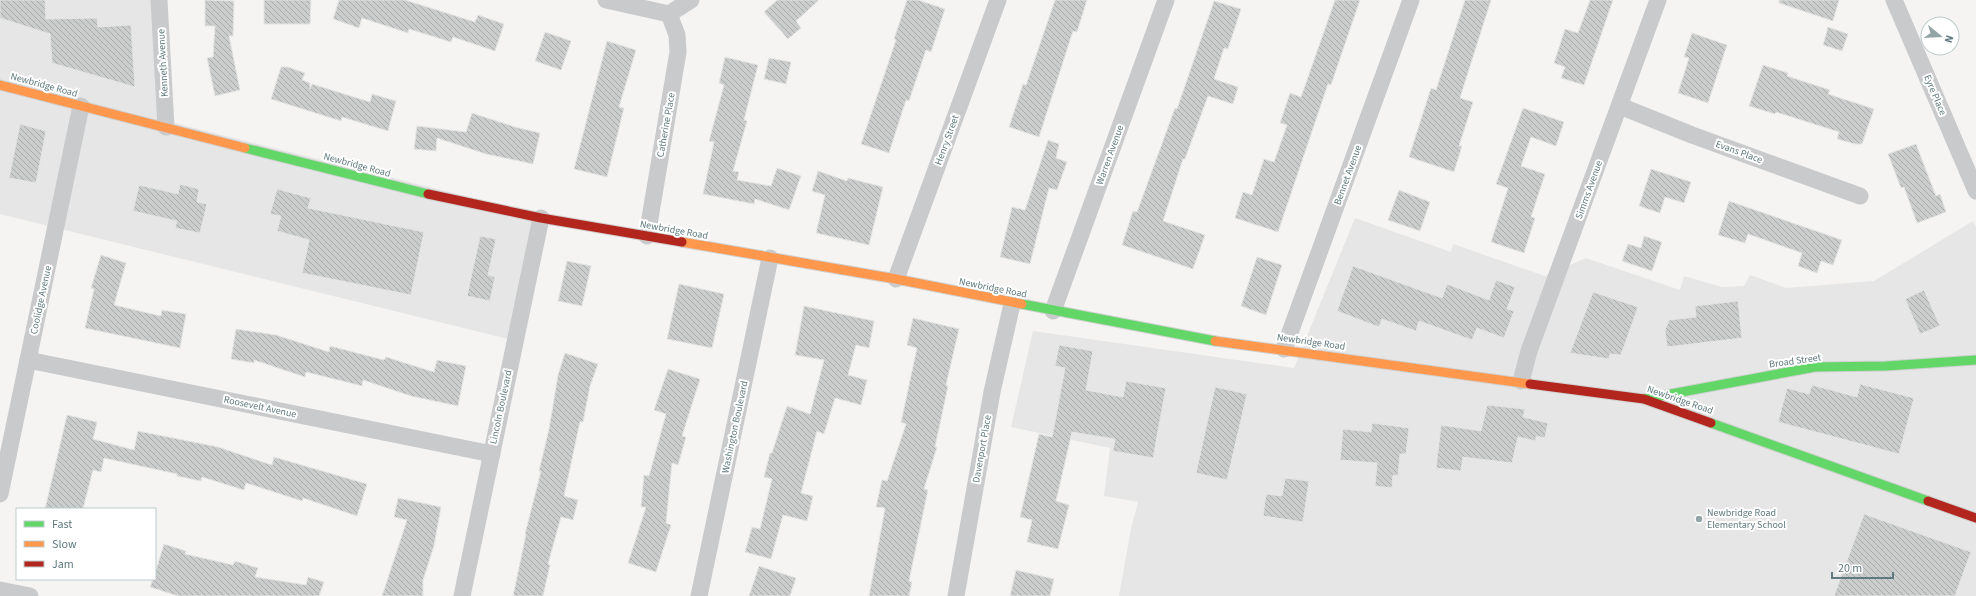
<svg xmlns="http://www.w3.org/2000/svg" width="1976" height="596" viewBox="0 0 1976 596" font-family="'Source Sans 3',sans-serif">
	<defs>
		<pattern id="building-back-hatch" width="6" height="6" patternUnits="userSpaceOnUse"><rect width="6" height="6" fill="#cbcdcd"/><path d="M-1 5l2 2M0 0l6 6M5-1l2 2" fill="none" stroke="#a8abac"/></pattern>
	</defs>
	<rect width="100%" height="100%" fill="#f5f4f3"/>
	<g fill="#e5e6e5">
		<polygon points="0,0 154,0 162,120 537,214 512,340 0,214"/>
		<polygon points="1355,218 1451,252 1453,244 1545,276 1586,258 1680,290 1684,276 1722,287 1744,286 1750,275 1786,288 1874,281 1973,221 1976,227 1976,596 1119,596 1131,529 1138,502 1104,496 1110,448 1011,427 1033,331 1294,368"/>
	</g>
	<g fill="url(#building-back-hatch)" stroke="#e4e4e3">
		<polygon points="0,0 45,0 46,19 97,18 98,27 131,25 135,87 52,63 50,34 0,18"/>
		<polygon points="205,0 234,1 233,36 229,36 240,90 215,96 207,58 213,57 215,26 205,26"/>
		<polygon points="264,0 311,0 310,24 264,24"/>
		<polygon points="339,0 405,0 475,22 478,15 504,24 495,51 453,37 451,42 409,29 408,33 362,18 359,28 333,19"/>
		<polygon points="777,0 819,0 796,21 801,28 788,39 764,12"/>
		<polygon points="907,0 918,0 945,9 931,52 926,50 909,101 906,100 889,153 861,144 896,40 894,39"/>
		<polygon points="1055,0 1087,0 1077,32 1073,31 1039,137 1009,127 1023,84 1026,85"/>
		<polygon points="1335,0 1360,0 1331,85 1328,84 1278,232 1235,218 1243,192 1252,195 1264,159 1274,162 1287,125 1280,123 1290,93 1301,97"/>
		<polygon points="1465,0 1491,0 1460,98 1473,102 1459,146 1462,146 1454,172 1409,157 1431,88 1436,90"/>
		<polygon points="1590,0 1613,0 1584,85 1561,78 1565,67 1554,63 1565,29 1578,33"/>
		<polygon points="1779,0 1839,0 1833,21 1779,3"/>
		<polygon points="1214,1 1241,9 1228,49 1224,48 1214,79 1238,87 1233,104 1208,96 1185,159 1183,159 1163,221 1205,235 1193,269 1122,245 1133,211 1137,212 1175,108 1177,109"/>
		<polygon points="1828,27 1848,34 1842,51 1823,45"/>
		<polygon points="545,32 571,41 561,70 535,61"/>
		<polygon points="1692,33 1727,45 1708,103 1678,93 1689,58 1684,57"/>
		<polygon points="607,41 636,50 619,107 624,108 607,177 574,169"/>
		<polygon points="725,57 758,65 744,120 747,121 733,171 739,172 737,180 771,186 777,168 801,176 789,210 755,199 754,204 703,194 714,142 709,141 724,85 719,83"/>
		<polygon points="769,58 791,62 786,84 764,79"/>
		<polygon points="1763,65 1788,73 1787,76 1830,90 1828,94 1874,109 1862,144 1855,144 1837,139 1839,132 1776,112 1775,114 1749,106"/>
		<polygon points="281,67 288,67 305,73 302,80 310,83 310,89 312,84 370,102 372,94 396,101 388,131 342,117 341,121 271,99"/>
		<polygon points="1523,108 1564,122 1556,146 1531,137 1521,166 1545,174 1531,217 1535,218 1524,253 1491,242 1508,188 1496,184"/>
		<polygon points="472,113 515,127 540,133 533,164 486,154 437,138 436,151 414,149 417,126 466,132"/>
		<polygon points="20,124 46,131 36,183 9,178"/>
		<polygon points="1048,140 1059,144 1056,158 1067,162 1057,190 1049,188 1030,264 1000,257 1012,207 1025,210"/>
		<polygon points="1916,144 1936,196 1940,194 1946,212 1917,223 1904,187 1901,188 1888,154"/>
		<polygon points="1651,169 1691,182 1684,203 1665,197 1660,213 1639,206"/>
		<polygon points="818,171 847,181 848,178 883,187 869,245 816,233 825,195 812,191"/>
		<polygon points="180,184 199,189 197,202 207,204 200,233 175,228 177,221 133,211 139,185 178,194"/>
		<polygon points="277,189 311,198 308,208 424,232 411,295 302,273 309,240 277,231 281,216 270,214"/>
		<polygon points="1399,190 1430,202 1420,231 1388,220"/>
		<polygon points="1729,201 1842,240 1833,265 1821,261 1817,273 1798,266 1802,253 1748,234 1745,243 1718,235"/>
		<polygon points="480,236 496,239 488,275 495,277 490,301 467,296"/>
		<polygon points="1644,236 1662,242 1652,271 1622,261 1628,244 1641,248"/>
		<polygon points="101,255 126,263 114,305 161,316 162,310 186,314 180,348 85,328 94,289 91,288"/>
		<polygon points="1257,257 1282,265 1266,315 1241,306"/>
		<polygon points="567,261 591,266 582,306 558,301"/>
		<polygon points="1353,266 1442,298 1447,284 1489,300 1496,280 1515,287 1507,309 1514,311 1504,338 1477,328 1472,340 1419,321 1416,331 1382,319 1379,327 1337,311"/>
		<polygon points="679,284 724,294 712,348 667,339"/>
		<polygon points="1924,290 1940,326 1920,334 1905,299"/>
		<polygon points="1593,292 1638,307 1621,355 1610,354 1609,359 1570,353"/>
		<polygon points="1738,301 1742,338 1667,347 1665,330 1669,320 1696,317 1695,306"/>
		<polygon points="804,306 874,321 869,348 856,345 848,375 867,380 861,405 835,398 824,434 817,431 801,493 813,496 807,521 783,515 771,559 745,552 752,527 760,529 772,479 764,477 770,453 772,453 787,406 810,414 824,360 795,355"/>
		<polygon points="913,318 959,329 946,385 948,386 935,447 937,447 924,489 928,490 909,581 912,582 909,596 869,596 885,508 876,507 882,480 887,481 906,424 901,422 917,348 907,345"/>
		<polygon points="236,329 276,335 329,352 330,346 384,360 386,357 434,372 437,360 466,366 458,406 411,396 363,380 362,386 306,372 305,377 254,360 254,363 231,359"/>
		<polygon points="1059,345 1093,351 1086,390 1123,397 1126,381 1166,388 1153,458 1113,451 1115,439 1072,432 1056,501 1069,505 1058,549 1027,542 1032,520 1020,517 1039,434 1052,437 1065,368 1055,366"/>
		<polygon points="565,353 598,364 590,386 583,422 580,422 564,496 578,500 573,520 561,517 548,564 550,565 543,596 513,596 526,534 525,534 541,471 539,471 549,429 558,375"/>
		<polygon points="668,369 700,379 682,436 686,437 678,465 672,463 666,523 671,525 656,572 628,563 646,507 641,507 644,475 649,476 666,414 654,410"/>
		<polygon points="1860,384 1914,398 1899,454 1778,422 1787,388 1809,394 1812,385 1857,397"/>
		<polygon points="1215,387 1247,394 1227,480 1196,473"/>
		<polygon points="1487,405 1525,409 1523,417 1548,423 1545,438 1536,436 1536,441 1518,437 1512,463 1463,457 1461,471 1436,468 1441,425 1481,431"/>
		<polygon points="67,415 97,422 93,439 134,450 138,431 218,447 272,465 274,457 367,484 357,516 303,498 302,501 246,483 244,490 202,477 201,481 177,476 177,474 104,458 101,472 93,470 83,509 45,509"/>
		<polygon points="1372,423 1409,428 1406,454 1400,454 1398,476 1393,475 1392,488 1375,486 1377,463 1340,460 1343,429 1371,432"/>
		<polygon points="1285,478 1309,481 1303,522 1263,516 1266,494 1282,496"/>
		<polygon points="398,498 441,507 434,546 423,580 423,596 382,596 407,520 394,517"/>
		<polygon points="1864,514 1971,552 1955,596 1834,596"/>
		<polygon points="164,544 186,551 185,554 233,565 235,561 258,568 255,577 306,585 308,577 324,582 319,596 178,596 150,587 153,579 155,579 155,573"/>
		<polygon points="759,566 796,578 790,596 749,596"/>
		<polygon points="1016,570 1054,579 1050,596 1010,596"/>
	</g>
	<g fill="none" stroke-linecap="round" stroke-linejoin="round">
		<g stroke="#d0d1d1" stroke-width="11">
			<g id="fast">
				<polyline points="245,148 428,194"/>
				<polyline points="1022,304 1215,341"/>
				<polyline points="1644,399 1815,367 1886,366 1976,360"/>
				<polyline points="1711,423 1928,501"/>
			</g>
		</g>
		<g stroke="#d0d1d1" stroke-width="11">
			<g id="slow">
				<polyline points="0,85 245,148"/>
				<polyline points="682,242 896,279 1022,304"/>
				<polyline points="1215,341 1530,384"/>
			</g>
		</g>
		<g stroke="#d0d1d1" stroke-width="11">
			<g id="jam">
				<polyline points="428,194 541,218 682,242"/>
				<polyline points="1530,384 1644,399 1711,423"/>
				<polyline points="1928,501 1976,518"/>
			</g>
		</g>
		<g stroke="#c9cacb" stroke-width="17">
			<polyline points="159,0 166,127"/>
			<polyline points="606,0 669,14 691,0"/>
			<polyline points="1894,0 1976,191"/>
			<polyline points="1620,106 1692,135 1860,196"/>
			<polyline points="647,236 678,52 677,35 669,14"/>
			<polyline points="896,279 998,0"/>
			<polyline points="1053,311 1166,0"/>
			<polyline points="1284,349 1411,0"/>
			<polyline points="28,360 492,454"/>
			<polyline points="1521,381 1529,351 1658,0"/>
			<polyline points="0,494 81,106"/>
			<polyline points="0,590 30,596"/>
			<polyline points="462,596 541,218"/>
			<polyline points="699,596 770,258"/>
			<polyline points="956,596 992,392 1012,304"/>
		</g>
		<use href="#fast" stroke="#63d668" stroke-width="9"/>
		<use href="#slow" stroke="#ff974d" stroke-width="9"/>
		<use href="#jam" stroke="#b3261e" stroke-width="9"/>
	</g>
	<circle fill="#94a5a8" stroke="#fff" stroke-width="1.5" cx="1699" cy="519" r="4"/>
	<g text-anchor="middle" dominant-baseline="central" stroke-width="4" stroke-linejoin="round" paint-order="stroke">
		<g font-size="10" fill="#607a7f" stroke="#fff">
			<text transform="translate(163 63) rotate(-93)">Kenneth Avenue</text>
			<text transform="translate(44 85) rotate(15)">Newbridge Road</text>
			<text transform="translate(1935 95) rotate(67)">Eyre Place</text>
			<text transform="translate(666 125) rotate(-80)">Catherine Place</text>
			<text transform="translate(947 140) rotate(-70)">Henry Street</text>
			<text transform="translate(1739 152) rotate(20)">Evans Place</text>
			<text transform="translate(1110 155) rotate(-70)">Warren Avenue</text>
			<text transform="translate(357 165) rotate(15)">Newbridge Road</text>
			<text transform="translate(1348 175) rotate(-70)">Bennet Avenue</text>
			<text transform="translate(1589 190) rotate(-70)">Simms Avenue</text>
			<text transform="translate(674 230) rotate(10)">Newbridge Road</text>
			<text transform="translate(993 288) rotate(11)">Newbridge Road</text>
			<text transform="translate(41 300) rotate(-78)">Coolidge Avenue</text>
			<text transform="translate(1311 342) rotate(8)">Newbridge Road</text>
			<text transform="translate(1795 361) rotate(-8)">Broad Street</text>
			<text transform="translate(1680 400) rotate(19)">Newbridge Road</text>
			<text transform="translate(260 407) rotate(12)">Roosevelt Avenue</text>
			<text transform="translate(501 407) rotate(-78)">Lincoln Boulevard</text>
			<text transform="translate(735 427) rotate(-78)">Washington Boulevard</text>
			<text transform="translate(982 449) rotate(-80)">Davenport Place</text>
		</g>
		<g font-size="10" fill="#607a7f" stroke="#fff" text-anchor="start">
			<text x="1707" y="513">Newbridge Road<tspan x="1707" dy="12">Elementary School</tspan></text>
		</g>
	</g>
	<rect x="16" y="508" width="140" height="72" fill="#ffffff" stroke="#bfcacc"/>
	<rect x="24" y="521" width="20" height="6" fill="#63d668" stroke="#bfcacc"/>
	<text x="52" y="528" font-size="12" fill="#607a7f">Fast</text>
	<rect x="24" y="541" width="20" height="6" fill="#ff974d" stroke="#bfcacc"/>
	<text x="52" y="548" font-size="12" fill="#607a7f">Slow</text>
	<rect x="24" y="561" width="20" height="6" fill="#b3261e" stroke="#bfcacc"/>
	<text x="52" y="568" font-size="12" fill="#607a7f">Jam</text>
	<g transform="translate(1940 36) rotate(108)"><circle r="19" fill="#ffffff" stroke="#bfcacc"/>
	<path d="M0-3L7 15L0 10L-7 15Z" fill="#94a5a8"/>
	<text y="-6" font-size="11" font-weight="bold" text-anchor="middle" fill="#607a7f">N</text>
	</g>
	<path d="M1832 572v6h61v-6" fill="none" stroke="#607a7f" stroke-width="2"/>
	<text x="1838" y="572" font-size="12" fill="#607a7f" stroke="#ffffff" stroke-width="3" paint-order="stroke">20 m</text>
</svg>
